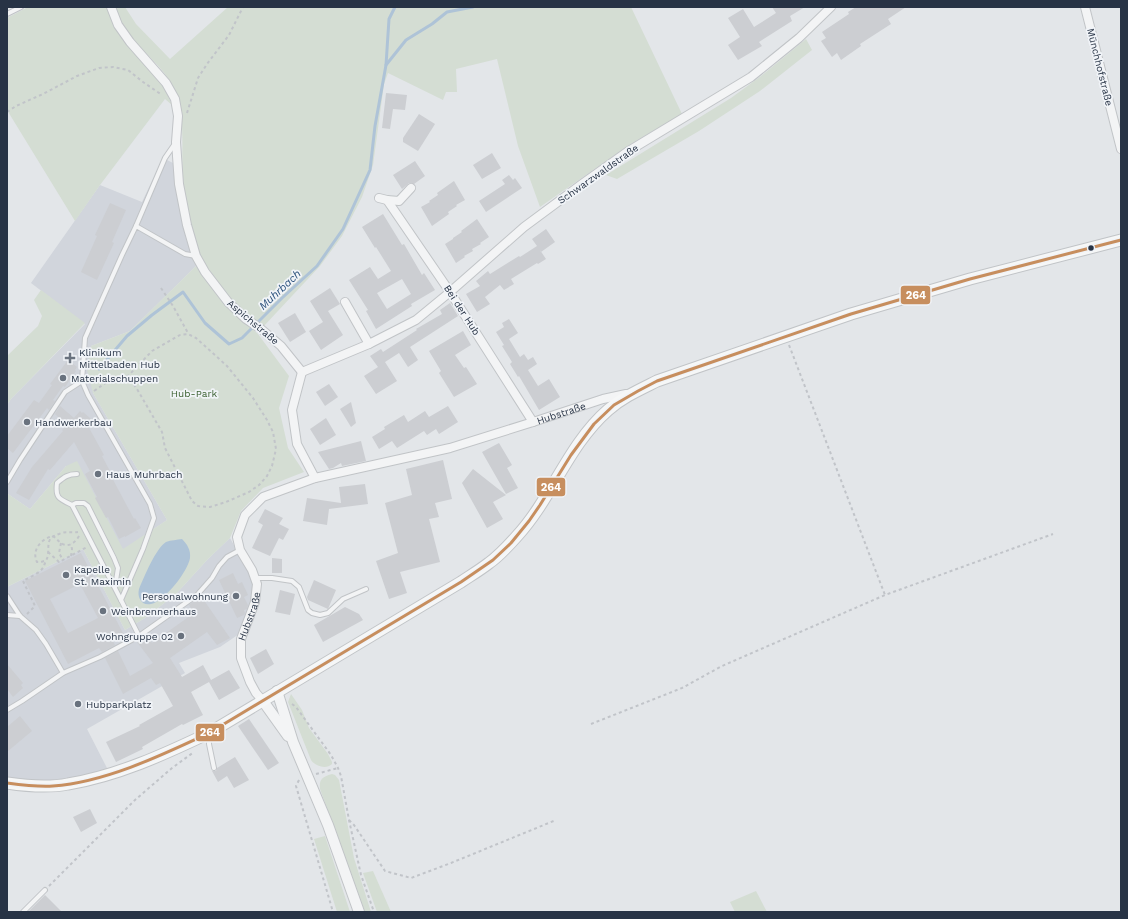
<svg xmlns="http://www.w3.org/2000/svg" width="1128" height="919" viewBox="0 0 1128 919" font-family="'Work Sans',sans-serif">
	<rect width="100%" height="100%" fill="#e3e6e9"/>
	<g fill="#d1d5dc">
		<polygon points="163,158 175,164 179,199 186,239 196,266 130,331 91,346 93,393 167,520 123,550 66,466 30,509 8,494 7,495 7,405 11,399 85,324 31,283 100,185 142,202"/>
		<polygon points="230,538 252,578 255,596 239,634 220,647 179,663 185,673 87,729 108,770 86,775 47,781 7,779 7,587 83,549 125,630 145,618 176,594 208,559"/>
	</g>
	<g fill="#d4ddd3">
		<path d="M28,7H107C115,35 141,54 158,77C164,86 168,95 172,105L165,99L100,185L75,221L7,110V18Z"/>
		<path d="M115,7H125L136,24L170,59L228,7H631L682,114L629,145L540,207L518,146L497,59L456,69L457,92H446L443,100L388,73L384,84L373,165L362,197L342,236L320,266L263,327C242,313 227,296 213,275C209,269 204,263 201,257C192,236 184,201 183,177C181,152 185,122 178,99C170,72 147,56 130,37C123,28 119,17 115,7Z"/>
		<polygon points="806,39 812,50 760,91 699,131 617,179 606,175 731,98 761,76"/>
		<polygon points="196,266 223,303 258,334 289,376 279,408 288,448 304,472 263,488 241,511 230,538 208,559 176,594 145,618 125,630 83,549 7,587 7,495 8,494 30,509 66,466 77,461 123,549 167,520 93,393 87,370 91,346 130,331"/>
		<polygon points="41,290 85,323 11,399 7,405 7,356 38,326 42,316 34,300"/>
		<path d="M291,694L302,710L309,728L328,754L332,762V764C326,770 315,766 311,760L288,702Z"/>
		<path d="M332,774L335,775L339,780L354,858L371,912H365L320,789C319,779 322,777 332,774Z"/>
		<polygon points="325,836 350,912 337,912 314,839"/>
		<polygon points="373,871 391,912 377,912 363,873"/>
		<polygon points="756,891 767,912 735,912 730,902"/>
	</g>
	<path fill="#aec3d7" d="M182,539C187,544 191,550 190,558C188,571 165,601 151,604C141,606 137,597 139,589C144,577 156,548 166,542C171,540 177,540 182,539Z"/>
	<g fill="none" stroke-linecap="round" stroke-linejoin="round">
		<g stroke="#aec3d7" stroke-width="3">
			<polyline points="386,65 389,19 395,7"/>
			<polyline points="99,369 127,336 152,315 183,292 205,323 229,344 242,338 282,298 317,266 343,229 370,170 375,126 386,65 406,40 432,24 447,12 473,7"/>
		</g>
	</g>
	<g fill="#ccced2" fill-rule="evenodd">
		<polygon points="772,7 805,7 790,16 792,21 759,42 762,46 738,60 728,45 740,37 728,18 743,9 754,27 776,13"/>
		<polygon points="856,7 906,7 888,19 891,24 860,44 861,46 841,60 837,53 832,57 821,41 826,38 822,32 849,14 848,12"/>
		<polygon points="386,93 407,95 405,110 393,109 390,129 382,128"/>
		<polygon points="419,114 435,124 418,151 403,142 403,138"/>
		<polygon points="492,153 501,168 482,179 473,165"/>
		<polygon points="415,161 425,176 414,184 409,183 402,189 393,175"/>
		<polygon points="509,175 513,180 515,178 522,188 486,212 479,201 505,184 502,180"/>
		<polygon points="454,181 465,200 456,205 457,206 448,212 449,214 432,226 421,207 430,202 429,201 438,195 437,193"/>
		<polygon points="110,203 126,210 112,242 114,243 97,280 81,272 97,236 95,235"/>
		<path d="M383,214L402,245L404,244L422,275L424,273L435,290L411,304L412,306L376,329L366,311L368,310L349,280L370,267L378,279L391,271L376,247L375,248L362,227ZM402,279L411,294L387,309L377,293Z"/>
		<polygon points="477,219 489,237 480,243 481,244 472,249 473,251 464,256 465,257 456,263 445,244 453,239 453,238 462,232 461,231"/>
		<polygon points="546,229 555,242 541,252 540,250 546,259 538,264 537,263 511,279 514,284 504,290 500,285 485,297 490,304 477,312 466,294 480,286 476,281 488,271 490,274 519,256 520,257 537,246 532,239"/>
		<polygon points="330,288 340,304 328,311 343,335 321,350 309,331 323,322 310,301"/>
		<polygon points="450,303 458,316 410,347 418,360 408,367 399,353 385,362 397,381 376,394 364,376 378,367 370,356 381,349 383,352 417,330 416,329 442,314 440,310"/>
		<polygon points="295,313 306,332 290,342 278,323"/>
		<polygon points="509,319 518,333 509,339 520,357 524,354 528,360 533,357 537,364 528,370 538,386 549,379 560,397 539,410 519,376 518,377 510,364 512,362 502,346 504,345 496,332 504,327 502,323"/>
		<polygon points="463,331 471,345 455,355 464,368 466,367 477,384 454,397 439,373 441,371 429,351"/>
		<polygon points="68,360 77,367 75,370 76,371 65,387 63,386 53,400 55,401 49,410 47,408 13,453 7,448 7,436 34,400 39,403 52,385 50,384"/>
		<polygon points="329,384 338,397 325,406 316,392"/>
		<polygon points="351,402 356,423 351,427 340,409"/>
		<polygon points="60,406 74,418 80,411 82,413 83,412 91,419 90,420 92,422 88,426 104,455 102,456 111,473 110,474 134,519 135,518 141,528 125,537 125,536 119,539 108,517 106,518 95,498 97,497 85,474 90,471 74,442 50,470 48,469 29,500 16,493 32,467 63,431 62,430 67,425 55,414"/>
		<polygon points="448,406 458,422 439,434 436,429 427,435 424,431 397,448 392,441 379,449 372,437 385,429 384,427 404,415 408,422 425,411 429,417"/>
		<polygon points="326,418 336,435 320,445 310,429"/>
		<polygon points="361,441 366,461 342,466 341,463 333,468 329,469 318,452"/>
		<polygon points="499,443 512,465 507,468 518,488 506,494 482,452"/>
		<polygon points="443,460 452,499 435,503 439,517 429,519 440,562 400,572 407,593 389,599 376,561 398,553 385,503 412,495 406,469"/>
		<polygon points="473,469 506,495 493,502 503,519 487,528 462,483"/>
		<polygon points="365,484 368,504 329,509 327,525 303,521 307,498 341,503 339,487"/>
		<polygon points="265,509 283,518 279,524 289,529 283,540 279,538 270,556 252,548 263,525 258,522"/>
		<path d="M81,553L124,635L113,641L115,645L102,652L99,648L68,664L25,581ZM80,584L98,618L68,633L50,599Z"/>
		<polygon points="272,558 282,559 282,573 272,573"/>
		<polygon points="233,573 238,584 242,582 248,595 244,597 248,605 247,609 244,610 245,613 244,615 237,618 219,580"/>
		<polygon points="314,580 336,590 328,609 308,600 307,597"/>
		<polygon points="280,590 295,594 290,615 275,612"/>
		<polygon points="201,596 230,638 217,645 207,632 170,658 182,677 203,665 211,680 229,670 240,688 219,700 209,682 191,692 203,715 183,725 182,724 142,747 143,749 116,762 106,742 140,726 139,725 173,706 160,683 156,685 151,678 123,694 105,658 118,651 130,676 153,663 137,642 147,636 152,643 194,613 189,605"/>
		<polygon points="345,607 359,614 363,620 323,642 314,625"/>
		<polygon points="266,649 274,664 258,674 250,658"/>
		<polygon points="7,664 23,683 21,685 23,688 13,697 7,689"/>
		<polygon points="20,716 32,731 7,752 7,727"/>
		<polygon points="249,719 279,763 268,770 238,726"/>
		<polygon points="235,757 249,780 234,788 227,776 218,782 212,771 216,771 217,768"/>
		<polygon points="90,809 97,823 81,832 73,817"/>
		<polygon points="45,895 62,912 28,912"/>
	</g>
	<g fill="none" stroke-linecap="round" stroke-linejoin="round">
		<g stroke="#c1c4c7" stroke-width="6">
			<g id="service">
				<polyline points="7,14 21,7"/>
				<polyline points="136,226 165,158 174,145"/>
				<path d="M77,474C68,474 64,477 57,483C55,498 59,499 72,505L121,600"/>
				<polyline points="7,482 20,460 65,392 82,381"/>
				<polyline points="72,505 76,503 84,503 88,506 114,558 118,568 115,587"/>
				<polyline points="255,578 272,578 292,581 299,587 308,610 312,613 320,615 328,613 343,599 366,589"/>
				<polyline points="7,596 20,616 36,630 46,644 63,673"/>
				<polyline points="7,615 20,616"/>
				<polyline points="139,636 121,600 143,549 154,518 150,504 88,395 82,381 85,338 122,255 136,226 185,254 196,256"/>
				<polyline points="7,710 22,701 63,673 100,657 139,636 197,595 212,578 219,566 227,557 240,550"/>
				<polyline points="209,735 209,744 214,768"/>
				<polyline points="23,912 45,890"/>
			</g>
		</g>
		<g stroke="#c1c4c7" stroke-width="10">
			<g id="minor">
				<polyline points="111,7 118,25 130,42 166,83 175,99 178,116 176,142 179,184 187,225 196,256 205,272 228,302 246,319 261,329 281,346 302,372"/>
				<polyline points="1085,7 1121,149"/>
				<polyline points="379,198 387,200 450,292 533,422"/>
				<polyline points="387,200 399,201 411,188"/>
				<polyline points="345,302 369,344"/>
				<polyline points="302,372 369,344 416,320 450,292 524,227 582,184 627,152 751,77 799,38 831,7"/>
				<polyline points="302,372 292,410 297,444 315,478"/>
				<path id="s1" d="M263,701L256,693L250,682L241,658V639L255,602L257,584L252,570L240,550L237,537L245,515L263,497L315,478L450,448L533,422L603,399L626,394"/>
			</g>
		</g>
		<g stroke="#c1c4c7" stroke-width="12">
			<g id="tertiary">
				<polyline points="277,691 293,742 328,825 359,912"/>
				<polyline points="263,701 288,736"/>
			</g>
		</g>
		<g stroke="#c1c4c7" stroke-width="13">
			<path id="secondary" d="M7,783C27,786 48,788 68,784C117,776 165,754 209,733L461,582C470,576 480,570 489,563C499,556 509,545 517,536C552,498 568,445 608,410C623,397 639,390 657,381L851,314L970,279L1121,240"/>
		</g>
		<g stroke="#c1c4c9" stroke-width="2" stroke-dasharray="3 3" stroke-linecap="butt">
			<polyline points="7,112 16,106 43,94 77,76 99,68 113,67 128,70 143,82 162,95"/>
			<polyline points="187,113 198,78 207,64 229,35 243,7"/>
			<polyline points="161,288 173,306 188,333"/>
			<polyline points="789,345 885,595"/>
			<path d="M94,391C107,382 112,377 128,376L137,389L162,432L165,448L192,501L198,506L210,507L226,502L249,492L259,485L267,476L272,466L276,449L273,432L267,420L253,398L227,366L196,338L188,334L180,335L152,351L128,376"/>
			<polyline points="61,543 59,553 63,560"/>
			<polyline points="48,552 59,562 87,547"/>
			<polyline points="71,556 72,549 71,544"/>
			<path d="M44,561L41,562H37C31,550 42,538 53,536C56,538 58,541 61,543C69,549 77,541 80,534"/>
			<path d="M27,614L35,606L23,581C30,577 41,573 44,566C45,562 48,558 48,554C49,544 46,538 59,534C65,531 71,533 78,532"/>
			<polyline points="292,704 296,707 331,755 338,768 341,776 349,820 361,875 374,912"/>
			<polyline points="591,724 682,688 722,666 885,595 1053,534"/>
			<polyline points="316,774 338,768"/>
			<polyline points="299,780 296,786 333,912"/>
			<polyline points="349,820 354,825 385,871 411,878 451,863 556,820"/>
			<polyline points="49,886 135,800 172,768 194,752"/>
		</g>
		<use href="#service" stroke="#f3f4f5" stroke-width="4"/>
		<use href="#minor" stroke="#f3f4f5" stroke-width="8"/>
		<use href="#tertiary" stroke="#f3f4f5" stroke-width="10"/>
		<use href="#secondary" stroke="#f6f7f7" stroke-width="11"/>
		<g stroke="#f1f4f8" stroke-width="6">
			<path id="bus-1" d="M7,783C22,785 38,787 53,786C106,782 162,755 209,733L461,582L493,560L511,543L529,521L540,505L571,455L594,424L614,405L638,391L657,381L851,314L970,279L1121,240"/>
		</g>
		<use href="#bus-1" stroke="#c78e5e" stroke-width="3"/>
	</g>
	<circle fill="#273345" stroke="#f1f4f8" stroke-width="1.5" cx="1091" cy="248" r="3.5"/>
	<g fill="#69727e" stroke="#f1f4f8" stroke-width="1.5">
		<path d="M68 352h4v4h4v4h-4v4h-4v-4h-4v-4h4z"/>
		<circle cx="63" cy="378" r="4"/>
		<circle cx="27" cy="422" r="4"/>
		<circle cx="98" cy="474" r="4"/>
		<circle cx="66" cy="575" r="4"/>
		<circle cx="236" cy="596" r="4"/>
		<circle cx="103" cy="611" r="4"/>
		<circle cx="181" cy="636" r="4"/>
		<circle cx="78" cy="704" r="4"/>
	</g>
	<g text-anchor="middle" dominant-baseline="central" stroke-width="3.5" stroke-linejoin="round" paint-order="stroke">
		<g font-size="10" fill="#273345" stroke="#f1f4f8">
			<text transform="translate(1100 67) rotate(76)">Münchhofstraße</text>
			<text transform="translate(598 174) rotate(-35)">Schwarzwaldstraße</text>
			<text transform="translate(462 310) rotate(57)">Bei der Hub</text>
			<text transform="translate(253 322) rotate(40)">Aspichstraße</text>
			<text stroke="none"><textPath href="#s1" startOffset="536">Hubstraße</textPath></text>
			<text stroke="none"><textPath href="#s1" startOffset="92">Hubstraße</textPath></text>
		</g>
		<g font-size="10" fill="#273345" stroke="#f1f4f8" text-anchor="start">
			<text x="79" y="352">Klinikum<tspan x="79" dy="12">Mittelbaden Hub</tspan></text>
			<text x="71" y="378">Materialschuppen</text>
			<text x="35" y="422">Handwerkerbau</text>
			<text x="106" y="474">Haus Muhrbach</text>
			<text x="74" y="569">Kapelle<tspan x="74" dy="12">St. Maximin</tspan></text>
			<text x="228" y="596" text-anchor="end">Personalwohnung</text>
			<text x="111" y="611">Weinbrennerhaus</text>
			<text x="173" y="636" text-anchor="end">Wohngruppe 02</text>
			<text x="86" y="704">Hubparkplatz</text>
		</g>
		<g font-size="10" fill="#3d6233" stroke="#f1f4f8">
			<text x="194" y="393">Hub-Park</text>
		</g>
		<g font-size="11" font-style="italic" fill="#2d537d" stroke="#f1f4f8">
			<text transform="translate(280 290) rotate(-43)">Muhrbach</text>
		</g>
	</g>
	<g stroke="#f1f4f8" stroke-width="1.5">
		<rect x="900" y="285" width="31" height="20" rx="4" fill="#c78e5e"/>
		<rect x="536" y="477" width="30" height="20" rx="4" fill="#c78e5e"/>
		<rect x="195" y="723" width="30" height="19" rx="4" fill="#c78e5e"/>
	</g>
	<g font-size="11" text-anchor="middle" font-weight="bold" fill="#fff">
		<text x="916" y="299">264</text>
		<text x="551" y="491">264</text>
		<text x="210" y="736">264</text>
	</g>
	<rect width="1128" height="919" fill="none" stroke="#273345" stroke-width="16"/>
</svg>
